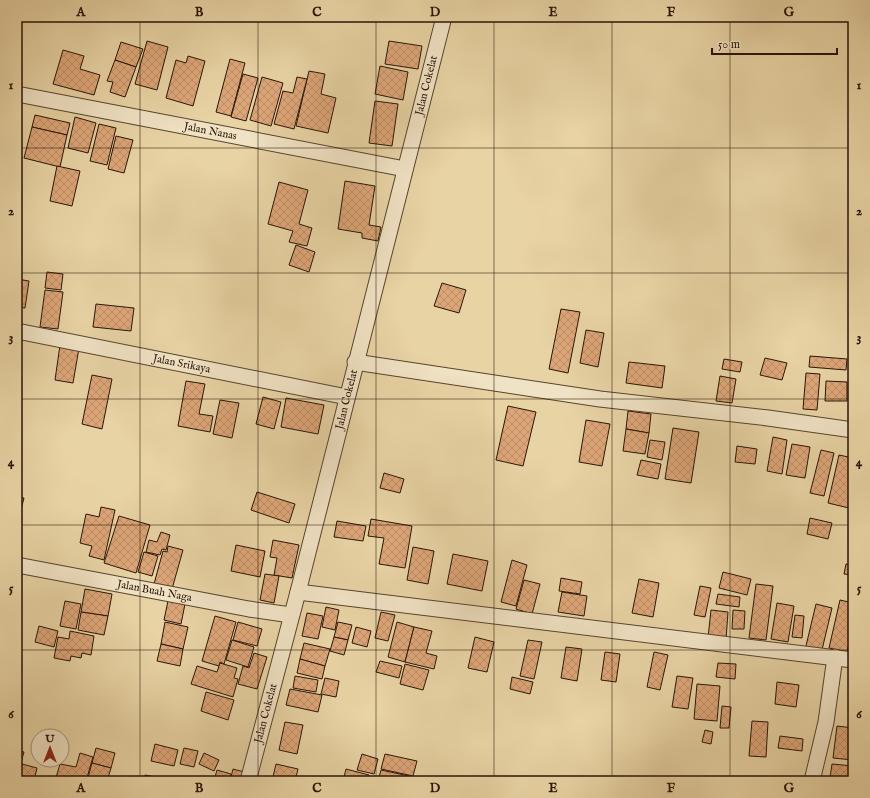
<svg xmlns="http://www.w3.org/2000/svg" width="870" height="798" viewBox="0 0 870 798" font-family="'IM FELL English',serif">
	<defs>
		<pattern id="building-cross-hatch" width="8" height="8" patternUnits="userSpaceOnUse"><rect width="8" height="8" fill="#dda678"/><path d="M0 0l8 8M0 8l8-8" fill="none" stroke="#be8e66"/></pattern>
	</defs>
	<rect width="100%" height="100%" fill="#e8d3a4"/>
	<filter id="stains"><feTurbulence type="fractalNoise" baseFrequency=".005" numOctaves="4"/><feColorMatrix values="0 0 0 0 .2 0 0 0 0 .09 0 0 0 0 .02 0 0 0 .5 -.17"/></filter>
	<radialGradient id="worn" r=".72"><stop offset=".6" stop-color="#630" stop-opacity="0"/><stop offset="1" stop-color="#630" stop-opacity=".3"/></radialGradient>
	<g fill="url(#building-cross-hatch)" stroke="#281505">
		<polygon points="147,41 168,47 157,90 135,84"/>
		<polygon points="389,41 422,46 418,69 385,64"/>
		<polygon points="121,42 143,49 136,67 115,60"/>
		<polygon points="63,50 84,56 80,69 100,75 94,95 53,84"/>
		<polygon points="188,56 205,61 193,106 166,98 176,60 186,63"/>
		<polygon points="230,59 245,63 231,116 216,112"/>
		<polygon points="115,60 136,67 125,97 110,92 113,82 107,81"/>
		<polygon points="380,66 408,72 403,100 375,94"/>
		<polygon points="309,71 325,74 321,94 336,98 328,133 296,126"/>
		<polygon points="243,74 258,78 246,121 231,117"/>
		<polygon points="262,77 283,83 271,126 250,120"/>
		<polygon points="297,77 307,79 294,129 274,124 283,91 293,93"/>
		<polygon points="375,101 398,104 392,146 369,143"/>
		<polygon points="35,115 70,123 67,135 32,127"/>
		<polygon points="75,117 96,123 88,153 68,148"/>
		<polygon points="99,124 116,128 107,165 90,161"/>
		<polygon points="32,127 67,135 60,167 24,158"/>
		<polygon points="116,136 133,140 124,173 108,169"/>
		<polygon points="57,166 80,171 72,206 50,201"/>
		<polygon points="345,181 375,186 369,225 381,227 378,241 362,238 362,233 338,229"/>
		<polygon points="279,182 308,190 299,224 312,228 307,246 289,242 293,231 268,224"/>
		<polygon points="296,245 315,252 309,272 289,265"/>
		<polygon points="47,272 63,274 61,290 45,288"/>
		<polygon points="17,279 29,281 25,308 17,307"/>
		<polygon points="442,283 466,290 459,313 434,306"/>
		<polygon points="45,290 63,292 58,329 40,327"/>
		<polygon points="96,304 134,308 131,331 93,327"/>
		<polygon points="561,309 580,312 568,373 549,369"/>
		<polygon points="586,330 604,333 598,367 580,363"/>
		<polygon points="60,345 79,348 73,383 55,380"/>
		<polygon points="810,356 847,359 846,370 809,367"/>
		<polygon points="765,358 787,363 782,380 760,375"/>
		<polygon points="724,359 742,362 740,372 722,369"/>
		<polygon points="629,362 665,366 662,388 626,383"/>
		<polygon points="806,373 820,374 817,410 803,409"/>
		<polygon points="92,375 112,379 102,429 82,424"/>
		<polygon points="720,376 736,379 732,403 716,401"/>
		<polygon points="186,381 205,384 199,414 213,416 210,432 178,426"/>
		<polygon points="826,381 847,382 847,401 825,401"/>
		<polygon points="263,397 281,402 274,429 256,424"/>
		<polygon points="286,398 324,405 318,434 281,427"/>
		<polygon points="220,400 239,403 232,438 213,434"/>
		<polygon points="508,406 536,412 523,466 496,460"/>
		<polygon points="628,411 651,414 649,433 626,429"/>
		<polygon points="586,420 610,424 602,466 579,462"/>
		<polygon points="673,428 699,432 691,483 665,479"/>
		<polygon points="626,429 649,433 645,454 623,451"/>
		<polygon points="773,437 787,440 782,474 767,471"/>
		<polygon points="650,440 665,442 662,460 647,457"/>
		<polygon points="792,444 810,447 805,478 786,475"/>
		<polygon points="737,446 757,449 755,464 735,462"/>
		<polygon points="821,450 834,453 824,496 810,493"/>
		<polygon points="839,455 853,458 853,509 828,503"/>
		<polygon points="641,460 661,464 658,479 637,475"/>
		<polygon points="384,473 404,479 400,493 380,488"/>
		<polygon points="257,492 295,504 289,523 251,510"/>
		<polygon points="17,497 24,498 17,525"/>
		<polygon points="101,507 115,510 104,560 89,556 92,546 80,543 86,514 99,517"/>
		<polygon points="119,516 150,525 136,573 104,563"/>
		<polygon points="810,518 832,523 828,539 807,534"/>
		<polygon points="371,519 412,526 405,568 379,564 384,538 368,536"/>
		<polygon points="337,521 366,526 363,541 334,537"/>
		<polygon points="161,532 170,535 166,550 162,549 160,555 146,552 149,540 157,542"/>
		<polygon points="273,540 299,545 292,578 274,575 277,558 270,557"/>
		<polygon points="236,545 265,551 260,577 231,571"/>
		<polygon points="168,546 183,550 172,589 154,584 163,551 167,552"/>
		<polygon points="413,547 434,551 428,584 407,580"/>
		<polygon points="144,552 158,556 152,576 138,572"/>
		<polygon points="453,554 488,561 482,591 447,584"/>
		<polygon points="512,560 527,565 516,606 501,602"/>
		<polygon points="846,564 853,565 853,575 844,574"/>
		<polygon points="723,572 751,579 747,595 719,588"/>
		<polygon points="265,574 279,576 274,603 260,600"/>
		<polygon points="561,578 582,582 580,594 559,591"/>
		<polygon points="639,579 659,583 653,617 632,613"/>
		<polygon points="524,580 540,584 532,614 516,609"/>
		<polygon points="756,584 773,586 766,640 749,638"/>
		<polygon points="700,586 711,588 705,617 694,615"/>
		<polygon points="85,589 112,594 108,616 81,612"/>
		<polygon points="562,592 587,596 584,616 558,612"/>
		<polygon points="718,594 740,597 739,607 716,604"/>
		<polygon points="840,600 853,603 853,625 847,652 829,648"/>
		<polygon points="65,601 81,604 76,629 60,626"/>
		<polygon points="168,601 185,604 181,624 164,620"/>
		<polygon points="777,603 794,606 788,642 771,639"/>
		<polygon points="816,604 832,608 821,654 805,650"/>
		<polygon points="326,607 339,610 335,630 322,627"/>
		<polygon points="711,610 728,612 726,640 708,638"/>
		<polygon points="733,610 745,611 744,629 732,629"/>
		<polygon points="81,612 108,616 104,635 78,630"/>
		<polygon points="381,612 395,615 388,641 375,638"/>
		<polygon points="307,613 323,616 318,639 302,636"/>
		<polygon points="795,615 804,616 802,638 792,637"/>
		<polygon points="215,616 236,622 224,664 220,662 219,666 202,661"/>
		<polygon points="165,622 188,627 183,649 161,644"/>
		<polygon points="238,622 262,629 257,646 233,640"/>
		<polygon points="338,622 352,625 348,640 334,637"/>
		<polygon points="397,622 414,627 405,662 388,657"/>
		<polygon points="39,626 58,631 54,647 35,642"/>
		<polygon points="356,627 371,631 367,647 352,643"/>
		<polygon points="414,627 432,631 426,653 437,656 434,669 405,662"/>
		<polygon points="70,631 94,636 91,655 82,653 81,658 71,656 70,661 54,658 58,637 69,639"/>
		<polygon points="334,637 348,640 344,655 330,651"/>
		<polygon points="475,637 494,642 487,672 468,668"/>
		<polygon points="232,640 254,647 248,667 226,660"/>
		<polygon points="528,640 542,642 534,679 520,676"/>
		<polygon points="304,643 330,649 325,666 300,659"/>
		<polygon points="161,644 183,649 180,666 157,661"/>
		<polygon points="566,647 582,649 577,681 561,678"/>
		<polygon points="605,652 620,654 616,682 601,680"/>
		<polygon points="654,652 668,655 660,690 647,687"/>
		<polygon points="254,653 267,657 257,689 238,684 243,666 249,668"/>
		<polygon points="300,659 325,666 322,679 297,673"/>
		<polygon points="380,661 402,666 399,678 376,672"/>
		<polygon points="220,663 237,668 234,678 238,679 233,697 191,684 197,666 217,672"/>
		<polygon points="718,663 736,664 735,679 716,677"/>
		<polygon points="405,664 429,670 423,690 400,684"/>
		<polygon points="295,676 318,680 316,692 293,688"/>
		<polygon points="677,676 693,678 688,709 672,707"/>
		<polygon points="512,677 533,682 530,694 510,689"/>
		<polygon points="325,678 339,681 336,697 321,694"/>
		<polygon points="777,682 799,685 796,707 775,704"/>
		<polygon points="697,684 720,686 717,721 694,719"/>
		<polygon points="290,689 322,695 318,712 286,705"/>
		<polygon points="206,692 234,700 228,720 201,711"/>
		<polygon points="722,706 731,707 729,728 720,728"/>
		<polygon points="752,721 768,722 766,757 749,756"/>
		<polygon points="285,722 303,725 297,754 279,750"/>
		<polygon points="837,726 853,728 853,760 833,758"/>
		<polygon points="705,730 713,732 711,744 702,742"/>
		<polygon points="780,736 803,739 802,751 778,748"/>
		<polygon points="62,740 67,742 62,756"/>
		<polygon points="155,744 178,750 174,766 151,761"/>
		<polygon points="96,748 115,753 111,768 92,763"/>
		<polygon points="184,748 198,751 194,767 180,764"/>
		<polygon points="17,750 24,752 17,776"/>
		<polygon points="80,753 93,757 86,781 55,781 60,764 76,767"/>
		<polygon points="204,753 219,760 214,771 199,764"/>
		<polygon points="362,754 378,759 374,774 357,770"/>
		<polygon points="385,754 417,761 413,776 381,769"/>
		<polygon points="92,763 111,768 107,781 87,781"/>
		<polygon points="22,764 37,768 34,781 17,781"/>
		<polygon points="276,764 298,769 295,781 272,781"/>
		<polygon points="832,764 853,766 853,780 830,778"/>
		<polygon points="233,769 248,773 246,781 230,781"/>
		<polygon points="346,769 369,775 368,781 343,781"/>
		<polygon points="217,770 231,774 229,781 215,777"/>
		<polygon points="381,770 409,776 408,781 378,781"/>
		<polygon points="145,775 176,781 144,781"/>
		<polygon points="209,777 224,781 209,781"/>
	</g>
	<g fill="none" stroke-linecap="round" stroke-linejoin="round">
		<g stroke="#58442d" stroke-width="17">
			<g id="minor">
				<path id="s1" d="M17,94L405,169"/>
				<path id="s2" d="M17,331L347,397"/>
				<polyline points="355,362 600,399 768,418 853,430"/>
				<path id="s3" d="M17,565L249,609L291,615"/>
				<polyline points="298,592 853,660"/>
				<path id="s4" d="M248,781L298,592L444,17"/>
				<polyline points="812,781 826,722 835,657"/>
			</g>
		</g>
		<use href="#minor" stroke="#f0e2c4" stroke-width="15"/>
	</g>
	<path fill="none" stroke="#281505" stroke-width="1" stroke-opacity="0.55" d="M140,17V781M258,17V781M376,17V781M494,17V781M612,17V781M730,17V781M17,148H853M17,273H853M17,399H853M17,525H853M17,650H853"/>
	<g text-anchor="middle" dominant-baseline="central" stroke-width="3.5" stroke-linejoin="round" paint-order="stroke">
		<g font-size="11" fill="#281505" stroke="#f0e2c4">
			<text stroke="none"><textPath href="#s4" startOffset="718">Jalan Cokelat</textPath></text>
			<text stroke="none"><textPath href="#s1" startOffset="197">Jalan Nanas</textPath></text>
			<text stroke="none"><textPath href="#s2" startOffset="168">Jalan Srikaya</textPath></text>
			<text stroke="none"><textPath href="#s4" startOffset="394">Jalan Cokelat</textPath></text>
			<text stroke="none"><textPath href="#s3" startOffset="140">Jalan Buah Naga</textPath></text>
			<text stroke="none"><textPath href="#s4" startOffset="70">Jalan Cokelat</textPath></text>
		</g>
	</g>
	<rect width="870" height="798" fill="none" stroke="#e8d3a4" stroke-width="44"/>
	<g transform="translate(50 748)"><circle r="19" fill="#f0e2c4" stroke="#a09078"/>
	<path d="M0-3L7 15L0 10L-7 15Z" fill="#8f2418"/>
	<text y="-6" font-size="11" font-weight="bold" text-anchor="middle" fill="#281505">U</text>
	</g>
	<path d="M712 48v6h125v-6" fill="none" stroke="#281505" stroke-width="2"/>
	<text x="718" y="48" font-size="12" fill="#281505" stroke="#f0e2c4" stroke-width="3" paint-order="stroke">50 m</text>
	<rect x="22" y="22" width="826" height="754" fill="none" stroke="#281505" stroke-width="1.5"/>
	<g font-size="13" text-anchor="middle" font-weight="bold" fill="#281505">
		<text x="81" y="16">A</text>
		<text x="199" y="16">B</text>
		<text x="317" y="16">C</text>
		<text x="435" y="16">D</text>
		<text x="553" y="16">E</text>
		<text x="671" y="16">F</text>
		<text x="789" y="16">G</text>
		<text x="11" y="89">1</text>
		<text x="859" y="89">1</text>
		<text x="11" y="215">2</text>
		<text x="859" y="215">2</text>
		<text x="11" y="341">3</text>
		<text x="859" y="341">3</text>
		<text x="11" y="466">4</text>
		<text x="859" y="466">4</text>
		<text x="11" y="592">5</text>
		<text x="859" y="592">5</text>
		<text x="11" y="718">6</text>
		<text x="859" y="718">6</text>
		<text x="81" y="792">A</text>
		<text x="199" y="792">B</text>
		<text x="317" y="792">C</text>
		<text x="435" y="792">D</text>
		<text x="553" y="792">E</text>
		<text x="671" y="792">F</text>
		<text x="789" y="792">G</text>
	</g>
	<rect width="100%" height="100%" filter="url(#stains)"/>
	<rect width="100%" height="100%" fill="url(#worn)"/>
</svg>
